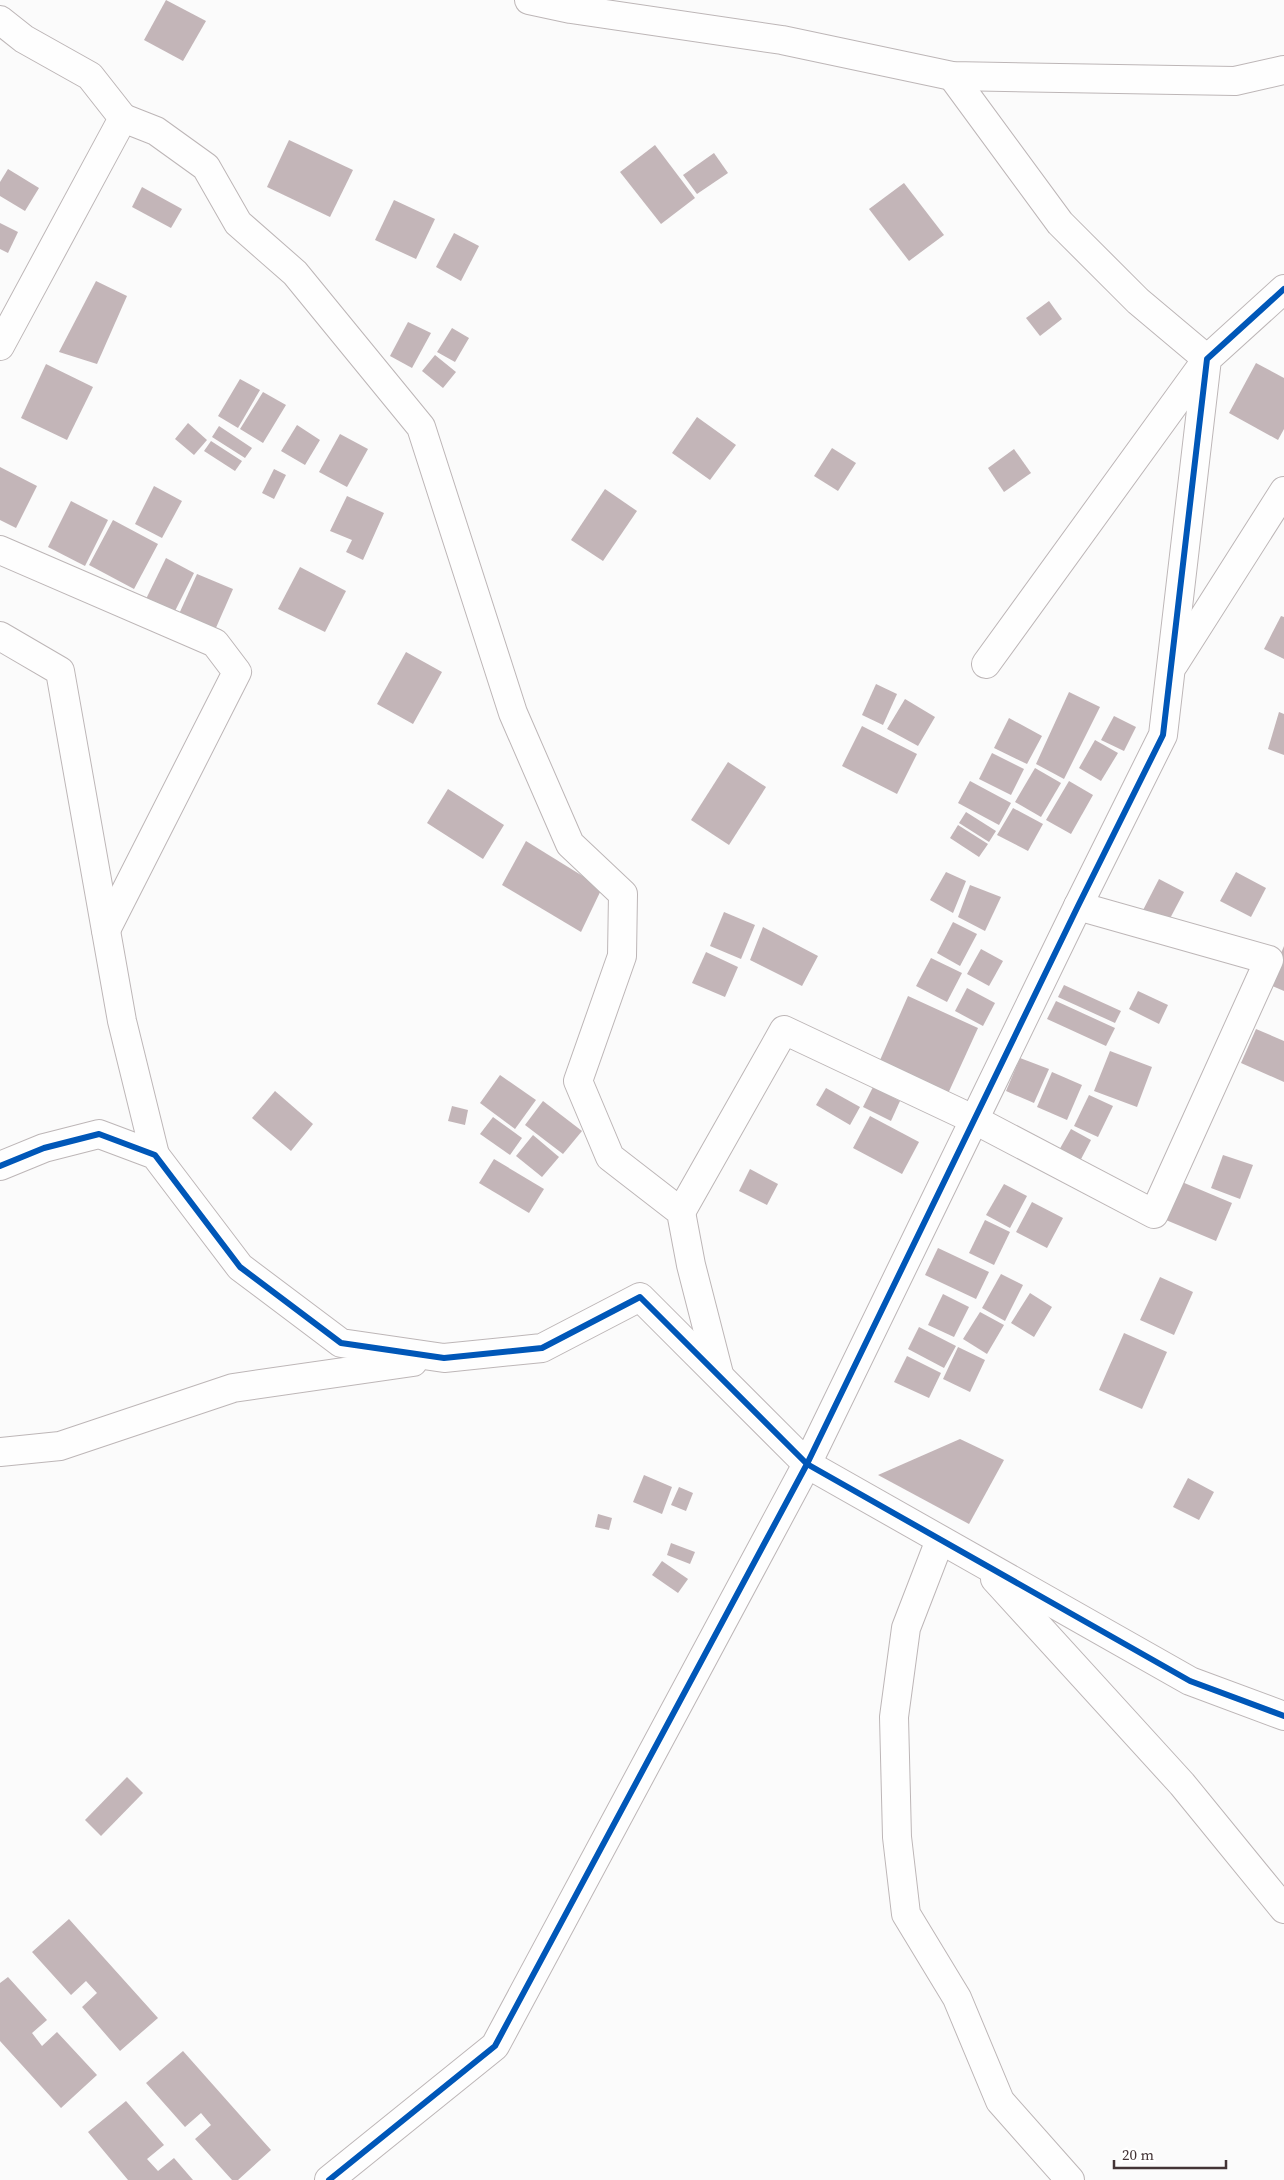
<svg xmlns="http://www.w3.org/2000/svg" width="1284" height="2180" viewBox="0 0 1284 2180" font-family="'Source Serif 4',serif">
	<rect width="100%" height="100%" fill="#fbfbfb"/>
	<g fill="#c3b5b8">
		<polygon points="166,0 206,21 183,61 144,40"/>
		<polygon points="289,140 353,170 330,217 267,187"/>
		<polygon points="655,145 695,198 661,224 620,172"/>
		<polygon points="714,153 728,173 697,194 683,175"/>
		<polygon points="8,169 39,188 25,211 0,196 0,182"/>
		<polygon points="904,183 944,235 909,261 869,209"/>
		<polygon points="142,187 182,209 171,228 132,207"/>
		<polygon points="394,200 435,219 416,259 375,240"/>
		<polygon points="0,223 18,232 8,253 0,249"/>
		<polygon points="454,233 479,246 461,281 436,267"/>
		<polygon points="96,281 127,296 97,364 59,352"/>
		<polygon points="1049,301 1062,319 1040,336 1026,318"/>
		<polygon points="408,322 431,333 412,368 390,356"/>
		<polygon points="452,328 469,338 455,362 437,352"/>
		<polygon points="435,355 456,372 443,388 422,371"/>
		<polygon points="1256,363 1284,378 1284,429 1278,440 1229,413"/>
		<polygon points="46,364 93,387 67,440 21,418"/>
		<polygon points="240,379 260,390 238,428 218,416"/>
		<polygon points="263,392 286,405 263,443 240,429"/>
		<polygon points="697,417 736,445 710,480 672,453"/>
		<polygon points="188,423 207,440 194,455 175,439"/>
		<polygon points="297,425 320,440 305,465 281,451"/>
		<polygon points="219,426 252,448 245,458 212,437"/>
		<polygon points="340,434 368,449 347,487 319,472"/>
		<polygon points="211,441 242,461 235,471 204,451"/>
		<polygon points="832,448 856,463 838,491 814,476"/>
		<polygon points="1014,449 1031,473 1004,492 988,468"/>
		<polygon points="0,467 37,486 16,528 0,520"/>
		<polygon points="274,469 286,475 274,499 262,493"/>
		<polygon points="154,486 182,501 162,538 135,524"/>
		<polygon points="605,489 637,511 603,561 571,540"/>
		<polygon points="347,496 384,513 363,560 346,552 352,540 330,531"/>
		<polygon points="71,501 108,520 85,566 48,547"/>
		<polygon points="113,520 158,544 134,589 89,565"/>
		<polygon points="166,558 194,573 174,613 146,599"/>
		<polygon points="300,567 346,591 325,632 278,609"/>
		<polygon points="197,574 233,589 215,630 179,614"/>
		<polygon points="1281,616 1284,617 1284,659 1264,649"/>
		<polygon points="406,652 442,672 413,724 377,704"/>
		<polygon points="876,684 897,694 883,725 862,715"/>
		<polygon points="1069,692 1100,707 1064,779 1036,764"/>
		<polygon points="905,699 935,717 918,746 887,729"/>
		<polygon points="1279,712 1284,714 1284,755 1268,749"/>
		<polygon points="1114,716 1136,727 1124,751 1101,740"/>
		<polygon points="1009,718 1042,736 1027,764 994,748"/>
		<polygon points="862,726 917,754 897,794 842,766"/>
		<polygon points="1095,740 1118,753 1101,781 1079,768"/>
		<polygon points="992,753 1024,769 1011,795 979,779"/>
		<polygon points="728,762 766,787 729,845 691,820"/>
		<polygon points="1035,768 1061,783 1041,817 1015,802"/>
		<polygon points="970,781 1011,803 999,825 958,803"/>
		<polygon points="1069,781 1093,795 1071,834 1046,820"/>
		<polygon points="448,789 504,825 483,859 427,823"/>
		<polygon points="1013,808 1043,824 1028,851 997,835"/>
		<polygon points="966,812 996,831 989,842 959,823"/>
		<polygon points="958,825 988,844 979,857 950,838"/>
		<polygon points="526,841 602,888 581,932 502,885"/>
		<polygon points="946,872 966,881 953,913 930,900"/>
		<polygon points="1236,872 1266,888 1251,917 1220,901"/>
		<polygon points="1159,879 1184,892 1166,926 1141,914"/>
		<polygon points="970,885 1001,897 985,931 958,917"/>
		<polygon points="724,912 755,925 741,959 710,946"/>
		<polygon points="953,922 977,934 960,966 937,953"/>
		<polygon points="763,927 818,956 802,986 750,960"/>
		<polygon points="1284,946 1284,991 1268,984"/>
		<polygon points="981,949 1003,961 989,986 967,974"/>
		<polygon points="706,952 738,967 725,997 692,983"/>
		<polygon points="931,958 962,973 947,1002 916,986"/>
		<polygon points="1064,985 1121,1011 1115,1023 1058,997"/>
		<polygon points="967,988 995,1003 983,1026 955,1011"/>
		<polygon points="1138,991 1168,1005 1159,1024 1129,1009"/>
		<polygon points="908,996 978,1028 946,1098 877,1067"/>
		<polygon points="1056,1001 1115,1028 1106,1046 1047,1019"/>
		<polygon points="1256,1029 1284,1041 1284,1082 1241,1063"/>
		<polygon points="1110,1051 1152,1067 1137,1107 1094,1091"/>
		<polygon points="1020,1058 1049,1069 1034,1103 1006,1091"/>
		<polygon points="1052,1072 1082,1085 1067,1120 1037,1107"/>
		<polygon points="500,1075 536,1100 515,1129 480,1103"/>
		<polygon points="873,1087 900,1101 891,1121 863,1107"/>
		<polygon points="826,1088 860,1107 850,1125 816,1105"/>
		<polygon points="275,1091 313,1124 291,1151 252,1118"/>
		<polygon points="1089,1095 1113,1106 1098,1137 1074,1126"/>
		<polygon points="543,1101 582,1131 563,1154 525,1125"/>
		<polygon points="452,1106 468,1110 465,1125 448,1121"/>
		<polygon points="870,1116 919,1142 902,1174 853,1148"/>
		<polygon points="493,1117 522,1138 510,1155 480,1134"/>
		<polygon points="1071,1129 1091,1140 1079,1163 1058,1152"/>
		<polygon points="533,1135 559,1157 542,1177 516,1156"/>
		<polygon points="1223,1155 1253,1165 1240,1199 1211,1188"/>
		<polygon points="494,1159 544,1189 529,1213 479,1183"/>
		<polygon points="750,1169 778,1184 767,1205 739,1191"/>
		<polygon points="1182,1182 1232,1203 1216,1241 1166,1220"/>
		<polygon points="1004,1184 1027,1196 1010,1228 986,1215"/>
		<polygon points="1032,1202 1063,1218 1047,1248 1016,1232"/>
		<polygon points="985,1220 1010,1232 994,1265 969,1253"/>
		<polygon points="938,1248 989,1272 976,1299 925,1275"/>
		<polygon points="1001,1274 1023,1285 1005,1321 982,1308"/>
		<polygon points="1160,1277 1193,1292 1174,1335 1140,1320"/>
		<polygon points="1030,1293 1052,1307 1034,1337 1011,1323"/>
		<polygon points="943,1294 969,1307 954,1337 928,1325"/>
		<polygon points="980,1312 1004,1325 987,1354 963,1339"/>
		<polygon points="919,1327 956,1346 944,1368 908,1349"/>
		<polygon points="1124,1333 1167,1352 1142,1409 1099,1390"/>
		<polygon points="958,1347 985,1360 970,1392 943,1379"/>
		<polygon points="907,1356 941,1373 929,1398 894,1382"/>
		<polygon points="960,1439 1004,1460 969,1524 878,1475"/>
		<polygon points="644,1475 672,1487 662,1514 633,1502"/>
		<polygon points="1188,1478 1214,1492 1199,1520 1173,1507"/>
		<polygon points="679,1487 693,1493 686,1511 671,1505"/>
		<polygon points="598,1514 612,1518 609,1530 595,1527"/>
		<polygon points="671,1543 695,1552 690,1564 667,1555"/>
		<polygon points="662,1561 688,1579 678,1593 652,1575"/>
		<polygon points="127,1777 143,1793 101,1836 85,1820"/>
		<polygon points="69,1919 158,2018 120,2051 82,2007 97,1993 86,1981 71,1995 32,1952"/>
		<polygon points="8,1977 47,2020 32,2033 42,2046 57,2032 97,2075 61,2108 0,2041 0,1983"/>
		<polygon points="183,2051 271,2150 238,2180 232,2180 195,2139 211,2125 201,2113 185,2127 146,2083"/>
		<polygon points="126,2101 164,2145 147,2159 158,2171 174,2158 193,2180 128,2180 88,2132"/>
	</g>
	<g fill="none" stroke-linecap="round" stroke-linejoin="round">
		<g stroke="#bdb6b7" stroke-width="30">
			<g id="minor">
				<polyline points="529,0 571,9 782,40 952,76 1235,81 1284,70"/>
				<polyline points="0,20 24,39 90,76 123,118 0,346"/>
				<polyline points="952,76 1060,223 1138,301 1207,359 986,664"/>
				<polyline points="123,118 156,131 206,167 238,223 295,273 421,427 513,713 570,844 623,894 622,956 578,1081 610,1157 681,1212 691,1265 719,1374"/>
				<polyline points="0,550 215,643 237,672 106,930"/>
				<polyline points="0,636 60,671 122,1021 155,1155"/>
				<polyline points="1174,664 1284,491"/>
				<polyline points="0,1166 44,1148 99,1134 155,1155 240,1267 341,1343 444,1358 542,1348 640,1297 807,1464 1190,1681 1284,1716"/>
				<polyline points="681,1212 784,1030 975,1120 1154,1214 1269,960 1078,906"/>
				<polyline points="0,1452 60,1446 233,1388 413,1362"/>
				<polyline points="940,1540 906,1628 894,1717 897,1837 906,1914 957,1998 1000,2101 1070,2180"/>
				<polyline points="995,1579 1182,1784 1284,1909"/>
				<polyline points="329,2180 495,2046 807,1464 1078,906 1163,735 1207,359 1284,289"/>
			</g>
		</g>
		<use href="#minor" stroke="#fefefe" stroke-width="28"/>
		<g stroke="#fff" stroke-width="9">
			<g id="cycleway">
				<polyline points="0,1166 44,1148 99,1134 155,1155 240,1267 341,1343 444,1358 542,1348 640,1297 807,1464 1190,1681 1284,1716"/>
				<polyline points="329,2180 495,2046 807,1464 1078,906 1163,735 1207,359 1284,289"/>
			</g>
		</g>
		<use href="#cycleway" stroke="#0057b8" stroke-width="6"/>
	</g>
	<path d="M1114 2160v8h112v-8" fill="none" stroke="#433436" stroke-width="2.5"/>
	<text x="1122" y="2160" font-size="15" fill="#433436" stroke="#ffffff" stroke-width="4" paint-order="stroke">20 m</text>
</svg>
